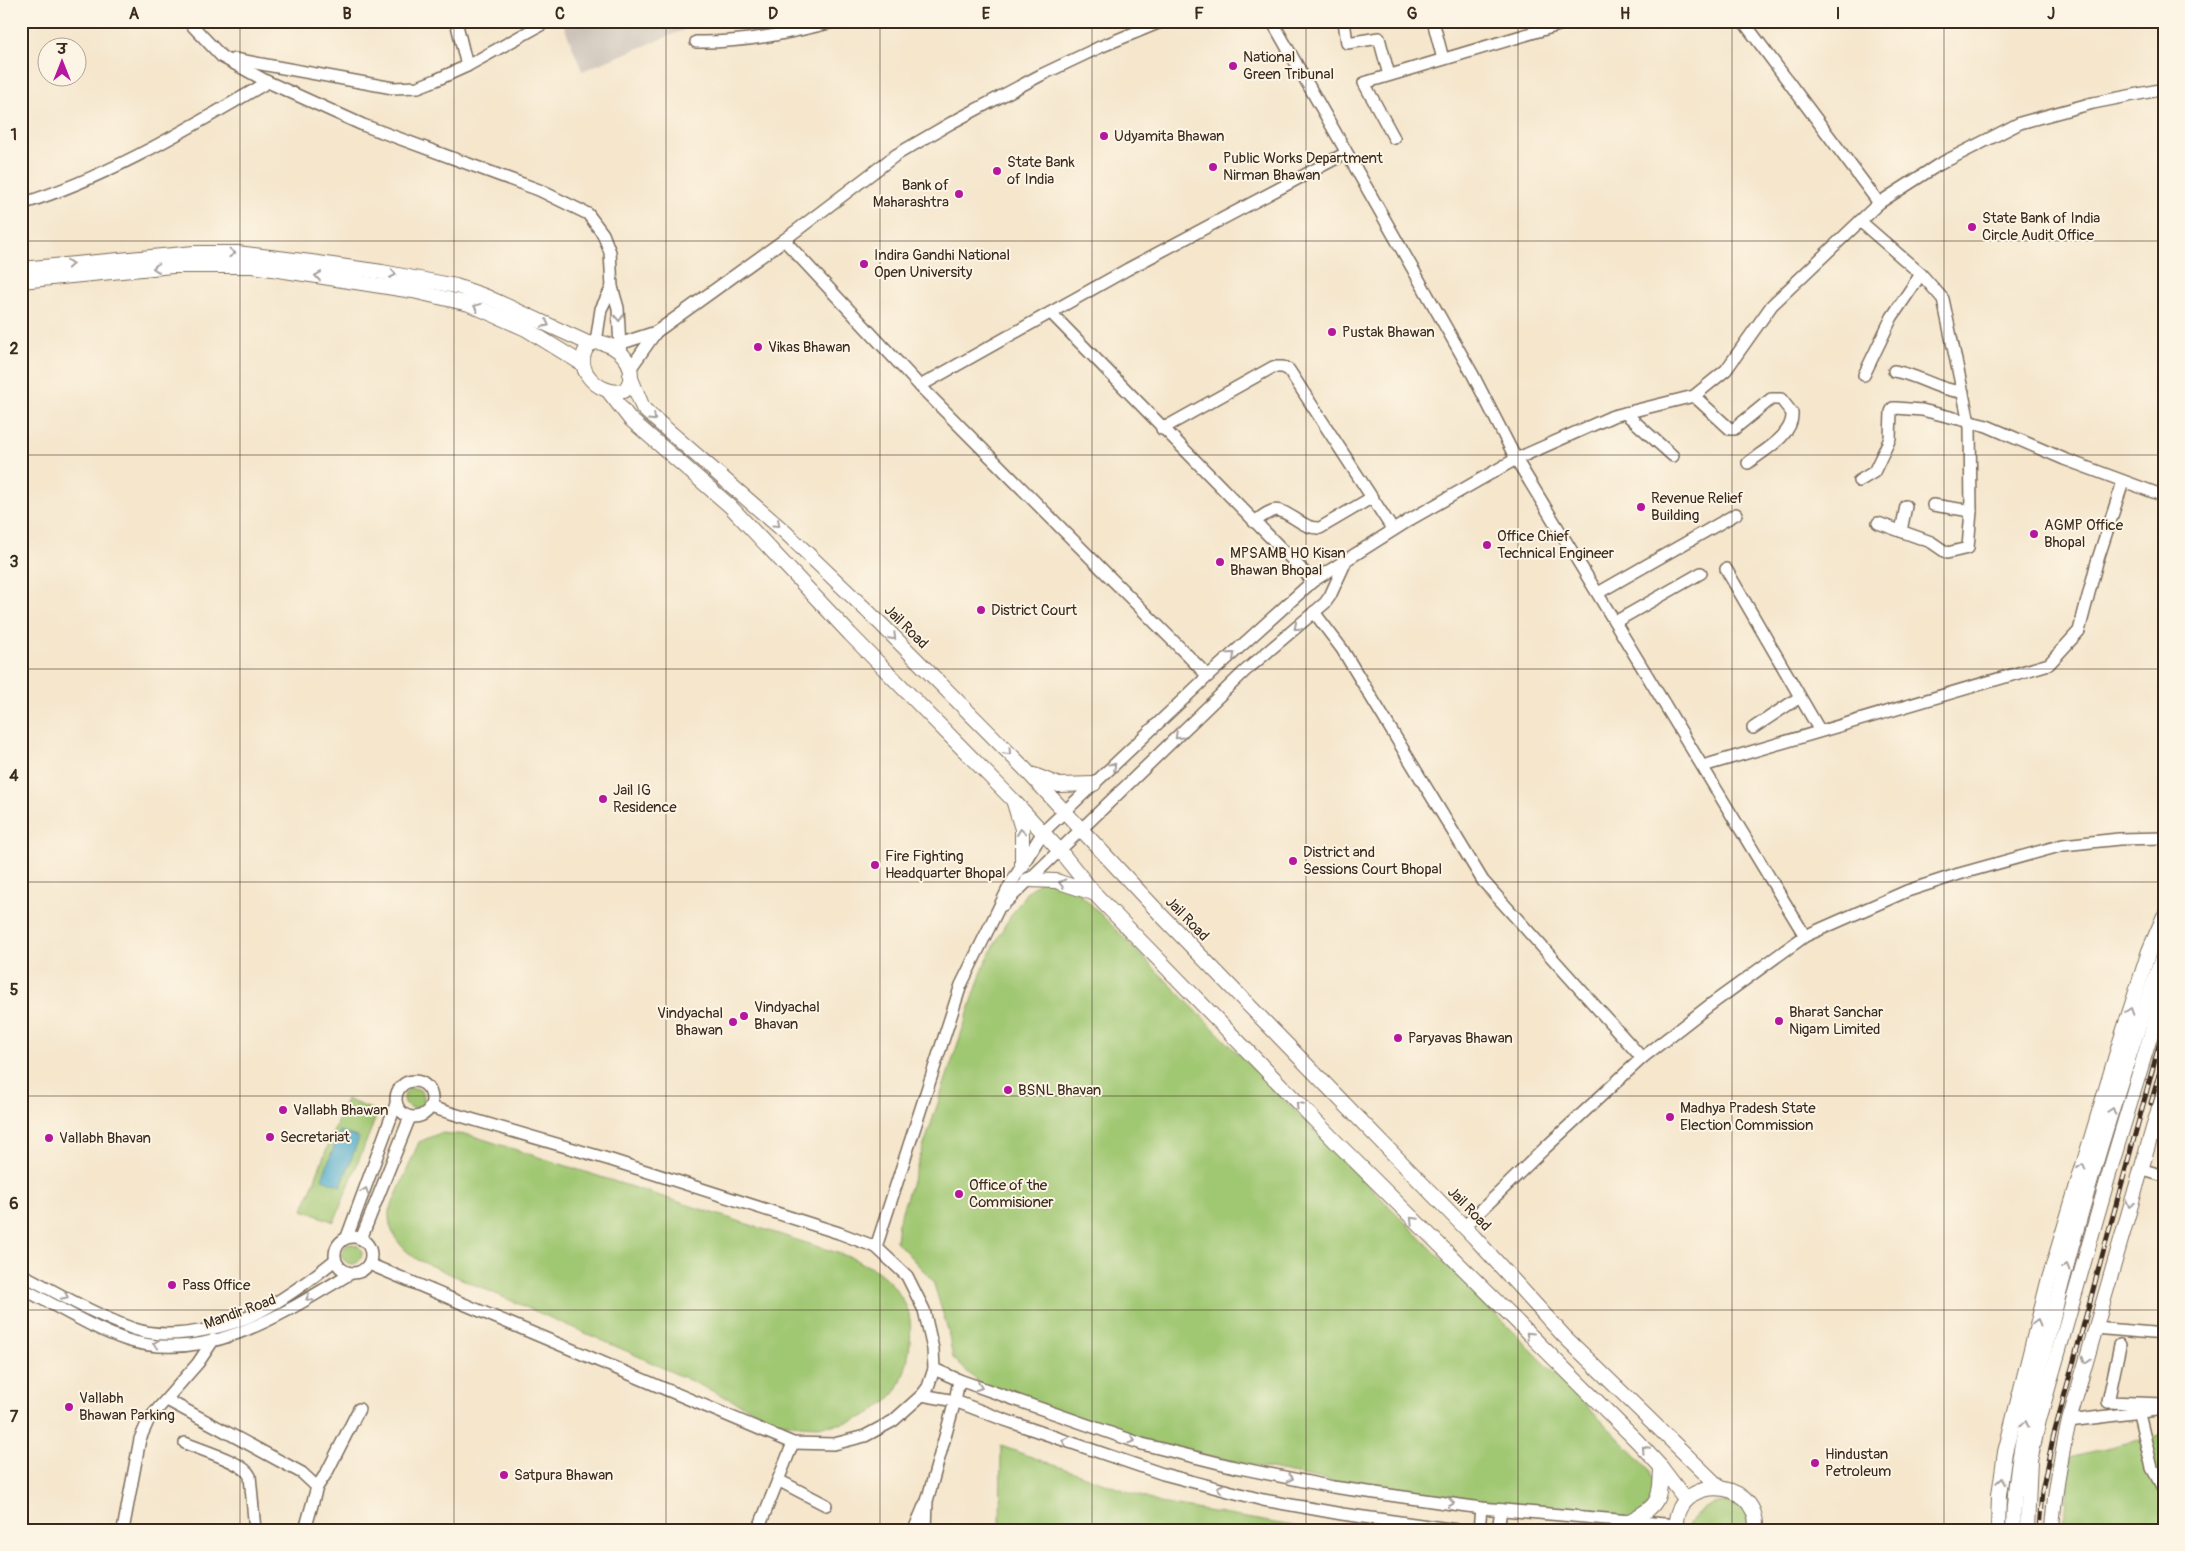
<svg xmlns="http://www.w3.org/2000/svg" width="2185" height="1551" viewBox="0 0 2185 1551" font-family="Pangolin,'Playpen Sans Deva',sans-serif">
	<rect width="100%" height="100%" fill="#fcf5e5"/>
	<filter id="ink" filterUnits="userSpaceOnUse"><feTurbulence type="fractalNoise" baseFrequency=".02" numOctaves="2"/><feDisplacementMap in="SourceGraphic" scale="10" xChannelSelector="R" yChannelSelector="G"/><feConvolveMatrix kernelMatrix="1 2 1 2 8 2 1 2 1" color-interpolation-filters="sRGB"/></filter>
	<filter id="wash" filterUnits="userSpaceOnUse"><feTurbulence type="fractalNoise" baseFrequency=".0096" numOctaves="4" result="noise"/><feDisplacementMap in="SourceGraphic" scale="20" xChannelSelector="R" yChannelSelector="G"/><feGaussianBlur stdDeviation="1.12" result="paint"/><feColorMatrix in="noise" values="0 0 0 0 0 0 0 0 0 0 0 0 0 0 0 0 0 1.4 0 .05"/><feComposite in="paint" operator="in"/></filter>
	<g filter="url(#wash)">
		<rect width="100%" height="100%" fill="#f5e6cc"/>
		<polygon fill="#ccc2b9" points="562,21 706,21 582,71"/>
		<g fill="#a0c772" stroke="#6e7848">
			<polygon points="1055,868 1649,1469 1659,1495 1661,1510 1654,1517 1642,1520 1450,1504 1168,1449 980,1384 953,1358 948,1330 933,1281 896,1241 898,1223 984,965 1005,925 1026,893"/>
			<circle cx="414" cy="1098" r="10"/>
			<polygon points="346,1099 378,1112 334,1222 303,1210"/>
			<path d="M440,1133L470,1135L850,1257C859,1262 869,1266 877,1271C890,1280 905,1299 909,1314C914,1336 907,1378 893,1395C887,1402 873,1412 865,1416C837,1429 808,1427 779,1422L631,1353L418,1260C401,1248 388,1234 389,1212L419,1142Z"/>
			<circle cx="352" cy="1254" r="10"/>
			<polygon points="2164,1434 2164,1530 2063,1530 2070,1457"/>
			<polygon points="1001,1446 1160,1503 1315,1530 1000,1530"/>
			<path d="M1722,1502C1738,1504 1754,1511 1746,1530H1686C1692,1513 1706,1506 1722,1502Z"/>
		</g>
		<polygon fill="#4eabcc" stroke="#446a75" points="340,1131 359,1138 341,1186 322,1179"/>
	</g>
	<g filter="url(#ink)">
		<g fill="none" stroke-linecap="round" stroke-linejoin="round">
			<g stroke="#7c6c5b" stroke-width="14">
				<g id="minor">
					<polyline points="188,21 222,57 268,82 363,125 539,190 588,214 603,234 610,252 612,287 618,308 620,349"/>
					<polyline points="456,21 467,66"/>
					<polyline points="1272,21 1473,375 1516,459 1805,936"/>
					<polyline points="1344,21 1347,43 1379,38 1389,75"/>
					<polyline points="1433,21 1443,59"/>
					<polyline points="1743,21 1879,203"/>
					<path d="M696,42C744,43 790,33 837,21"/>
					<polyline points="234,59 393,88 418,87 436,80 467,66 548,21"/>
					<polyline points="1394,138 1364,83 1572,21"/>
					<path d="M21,204C109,177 189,128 268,82"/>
					<polyline points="1860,221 1921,274 1943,299 1970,427 1971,511 1968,548 1947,553 1931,542 1878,523"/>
					<polyline points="784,240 920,386 1208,676"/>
					<polyline points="1051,313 1313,581"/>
					<polyline points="596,342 601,309 612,287"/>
					<polyline points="613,346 656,332 784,240 896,155 951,123 1041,75 1100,47 1163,21"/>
					<polyline points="630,369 656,332"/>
					<path d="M1894,371C1919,375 1937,390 1963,392"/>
					<polyline points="1864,375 1892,317 1921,274"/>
					<polyline points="920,386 1128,269 1346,153"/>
					<path d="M1694,396L1730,429H1734L1771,399H1781L1792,413C1794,435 1763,451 1748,463"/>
					<polyline points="1625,413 1673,456"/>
					<polyline points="1162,429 1273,367 1283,367 1289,370 1393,530"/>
					<polyline points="1859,481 1874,472 1888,443 1890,438 1891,412 1893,408 1896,408 1922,410 1987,426 2064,459 2164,496"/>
					<polyline points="1933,505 1971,511"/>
					<path d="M1254,522C1260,518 1266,513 1272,511C1286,506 1302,530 1320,528L1371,498"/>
					<polyline points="1901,531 1906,506"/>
					<polyline points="1726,569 1820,731"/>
					<polyline points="1598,593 1736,514"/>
					<polyline points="1314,612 1342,649 1483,881 1642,1058"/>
					<polyline points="1615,622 1701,573"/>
					<polyline points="1753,728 1800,697"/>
					<polyline points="1703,766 2049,664 2079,631 2097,562 2123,482"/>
					<polyline points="1003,905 1245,671 1325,603 1330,596 1346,561"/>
					<circle cx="414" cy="1099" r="18"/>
					<polyline points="2140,1169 2164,1176"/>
					<polyline points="1464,1227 1545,1148 1642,1058 1710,1005 1805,936 1907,891 1959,874 2063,845 2119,839 2164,838"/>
					<circle cx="353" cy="1255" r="18"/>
					<polyline points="347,1237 396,1104"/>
					<polyline points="361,1239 410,1117"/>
					<polyline points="876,1247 961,985 1010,885 1043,832 1208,676 1313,581 1411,519 1516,459 1613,416 1694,396 1726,370 1772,305 1879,203 1938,165 2020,123 2093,103 2164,89"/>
					<polyline points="369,1264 793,1443 834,1444 865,1436 893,1421 922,1395 928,1387 934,1369 933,1349 924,1310 907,1276 876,1247 839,1233 611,1160 430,1107"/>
					<path d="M21,1274C58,1293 95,1315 134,1329C174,1342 235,1327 270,1306C293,1293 314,1277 335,1260"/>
					<path d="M21,1288C56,1305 91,1328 127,1340C207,1365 286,1312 351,1273"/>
					<polyline points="2095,1328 2164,1334"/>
					<polyline points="2120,1345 2108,1402 2164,1404"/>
					<polyline points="934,1369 959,1380 1142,1444 1235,1467 1333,1487 1481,1508 1676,1525"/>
					<polyline points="922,1395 955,1401 1002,1419 1163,1474 1263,1500 1342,1514 1457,1530"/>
					<polyline points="167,1400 302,1473 317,1487 305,1530"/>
					<polyline points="2139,1414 2152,1468 2164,1490"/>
					<polyline points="2069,1421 2164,1409"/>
					<path d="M185,1443C201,1450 244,1462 250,1476L255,1530"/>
					<polyline points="778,1480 826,1505"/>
					<polyline points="317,1487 327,1472 359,1409"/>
					<polyline points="123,1530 140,1439 149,1419 198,1363 214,1339"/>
					<polyline points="758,1530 793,1443"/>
					<polyline points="914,1530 925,1504"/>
					<polyline points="926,1530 927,1501 955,1401 959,1380"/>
					<polyline points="1479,1530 1481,1508"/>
					<polyline points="1498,1530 1501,1510"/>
				</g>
			</g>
			<g stroke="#7c6c5b" stroke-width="16">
				<g id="major">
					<polyline points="21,269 195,253 237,253 311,262 382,272 456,286 485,296 590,344"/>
					<polyline points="21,281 172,266 253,266 413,291 469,304 526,329 581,363"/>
					<path d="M596,342C619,343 643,369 624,391C599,397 569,366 590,344Z"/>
					<polyline points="630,376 643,408 648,413 785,532 882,625 1023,767 1163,917 1474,1237 1564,1336 1720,1488"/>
					<polyline points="609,392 630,419 730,506 850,634 1012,799 1060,851 1094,893 1335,1141 1637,1441 1661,1467 1686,1500"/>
					<polyline points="1034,775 1059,785 1094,784"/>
					<polyline points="1014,803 1022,829 1022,866"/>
					<polyline points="1028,880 1056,881 1093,893"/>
					<path d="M1629,1521C1659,1506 1660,1500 1661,1467"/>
					<path d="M1676,1530C1671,1475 1759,1474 1756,1530"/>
					<polyline points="1998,1530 1999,1495 2005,1452 2048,1282 2120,1042 2149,951 2164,916"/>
					<path d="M2013,1530C2014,1456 2032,1399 2050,1329C2082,1202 2121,1076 2164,952"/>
					<polyline points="2027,1530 2030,1461 2039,1420 2113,1160 2164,991"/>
					<path d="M2052,1530C2054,1493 2061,1457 2069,1421L2164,1090"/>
				</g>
			</g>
			<use href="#minor" stroke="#fff" stroke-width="11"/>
			<use href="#major" stroke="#fff" stroke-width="14"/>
			<g stroke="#3b2a1e" stroke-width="5">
				<g id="rail">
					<polyline points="2151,1103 2164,1057"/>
					<polyline points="2039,1530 2042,1491 2053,1438 2164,1027"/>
				</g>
			</g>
			<use href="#rail" stroke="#fcf5e5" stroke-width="3" stroke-dasharray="9" stroke-linecap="butt"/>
		</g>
		<defs><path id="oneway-chevron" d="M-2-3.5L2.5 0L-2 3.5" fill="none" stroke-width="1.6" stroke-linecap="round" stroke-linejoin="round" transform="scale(1.25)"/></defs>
		<g stroke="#a79f9a">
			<use href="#oneway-chevron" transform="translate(232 253) rotate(2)"/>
			<use href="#oneway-chevron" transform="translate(70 264) rotate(-5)"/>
			<use href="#oneway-chevron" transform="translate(156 268) rotate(175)"/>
			<use href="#oneway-chevron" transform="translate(393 274) rotate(11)"/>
			<use href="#oneway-chevron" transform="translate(318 276) rotate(-171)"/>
			<use href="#oneway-chevron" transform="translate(477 307) rotate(-156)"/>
			<use href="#oneway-chevron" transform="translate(619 318) rotate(88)"/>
			<use href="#oneway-chevron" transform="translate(546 324) rotate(27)"/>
			<use href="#oneway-chevron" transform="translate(653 418) rotate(43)"/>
			<use href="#oneway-chevron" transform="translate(777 524) rotate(42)"/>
			<use href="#oneway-chevron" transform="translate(1297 627) rotate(140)"/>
			<use href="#oneway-chevron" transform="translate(893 637) rotate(45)"/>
			<use href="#oneway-chevron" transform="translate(1232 655) rotate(-41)"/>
			<use href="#oneway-chevron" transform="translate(1178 736) rotate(136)"/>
			<use href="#oneway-chevron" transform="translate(1008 752) rotate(45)"/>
			<use href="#oneway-chevron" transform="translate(1113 766) rotate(-43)"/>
			<use href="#oneway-chevron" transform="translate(1021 832) rotate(-98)"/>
			<use href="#oneway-chevron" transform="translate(1062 883) rotate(-166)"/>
			<use href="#oneway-chevron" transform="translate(2130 1011) rotate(-72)"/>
			<use href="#oneway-chevron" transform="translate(1299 1105) rotate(-134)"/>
			<use href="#oneway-chevron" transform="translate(2112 1111) rotate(-72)"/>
			<use href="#oneway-chevron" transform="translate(2082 1167) rotate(-73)"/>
			<use href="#oneway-chevron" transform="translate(365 1191) rotate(-69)"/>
			<use href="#oneway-chevron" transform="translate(2130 1204) rotate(106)"/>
			<use href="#oneway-chevron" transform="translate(1413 1220) rotate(-135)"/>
			<use href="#oneway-chevron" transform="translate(2066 1267) rotate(-74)"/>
			<use href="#oneway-chevron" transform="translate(65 1296) rotate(26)"/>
			<use href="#oneway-chevron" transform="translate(309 1298) rotate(149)"/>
			<use href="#oneway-chevron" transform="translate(2037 1323) rotate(-75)"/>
			<use href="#oneway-chevron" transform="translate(1529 1335) rotate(-136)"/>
			<use href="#oneway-chevron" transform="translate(156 1344) rotate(-176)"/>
			<use href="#oneway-chevron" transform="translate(2086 1360) rotate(105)"/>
			<use href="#oneway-chevron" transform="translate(979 1387) rotate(19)"/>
			<use href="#oneway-chevron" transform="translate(2025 1424) rotate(-77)"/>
			<use href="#oneway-chevron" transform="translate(1132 1440) rotate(19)"/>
			<use href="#oneway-chevron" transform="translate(1065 1441) rotate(-161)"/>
			<use href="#oneway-chevron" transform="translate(1645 1449) rotate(-133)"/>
			<use href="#oneway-chevron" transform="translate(1290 1478) rotate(12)"/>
			<use href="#oneway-chevron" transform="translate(2001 1481) rotate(-81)"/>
			<use href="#oneway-chevron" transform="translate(1220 1488) rotate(-166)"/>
			<use href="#oneway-chevron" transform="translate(1451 1503) rotate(8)"/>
		</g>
	</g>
	<path fill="none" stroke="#3b2a1e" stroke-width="1" stroke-opacity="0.55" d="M240,21V1530M454,21V1530M666,21V1530M880,21V1530M1092,21V1530M1306,21V1530M1518,21V1530M1732,21V1530M1944,21V1530M21,241H2164M21,455H2164M21,669H2164M21,882H2164M21,1096H2164M21,1310H2164"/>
	<g fill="#b5179e" stroke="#fcf5e5" stroke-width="2">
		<circle cx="1233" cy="66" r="5"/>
		<circle cx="1104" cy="136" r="5"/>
		<circle cx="1213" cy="167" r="5"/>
		<circle cx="997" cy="171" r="5"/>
		<circle cx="959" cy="194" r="5"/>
		<circle cx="1972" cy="227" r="5"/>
		<circle cx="864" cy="264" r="5"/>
		<circle cx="1332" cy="332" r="5"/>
		<circle cx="758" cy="347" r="5"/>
		<circle cx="1641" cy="507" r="5"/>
		<circle cx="2034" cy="534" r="5"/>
		<circle cx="1487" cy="545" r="5"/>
		<circle cx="1220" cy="562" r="5"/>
		<circle cx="981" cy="610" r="5"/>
		<circle cx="603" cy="799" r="5"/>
		<circle cx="1293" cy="861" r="5"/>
		<circle cx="875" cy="865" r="5"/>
		<circle cx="744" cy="1016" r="5"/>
		<circle cx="1779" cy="1021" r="5"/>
		<circle cx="733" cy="1022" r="5"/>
		<circle cx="1398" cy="1038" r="5"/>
		<circle cx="1008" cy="1090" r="5"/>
		<circle cx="283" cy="1110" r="5"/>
		<circle cx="1670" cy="1117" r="5"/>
		<circle cx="270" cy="1137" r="5"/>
		<circle cx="49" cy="1138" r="5"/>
		<circle cx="959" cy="1194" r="5"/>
		<circle cx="172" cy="1285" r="5"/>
		<circle cx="69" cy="1407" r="5"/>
		<circle cx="1815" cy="1463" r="5"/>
		<circle cx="504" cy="1475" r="5"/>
	</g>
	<g text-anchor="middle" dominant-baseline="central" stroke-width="4" stroke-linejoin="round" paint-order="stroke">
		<g font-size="15" fill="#3b2a1e" stroke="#fcf5e5" text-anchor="start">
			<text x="1243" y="57">National<tspan x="1243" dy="17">Green Tribunal</tspan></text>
			<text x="1114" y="136">Udyamita Bhawan</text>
			<text x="1223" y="158">Public Works Department<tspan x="1223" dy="17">Nirman Bhawan</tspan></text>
			<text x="1007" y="162">State Bank<tspan x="1007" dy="17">of India</tspan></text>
			<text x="949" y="185" text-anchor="end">Bank of<tspan x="949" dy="17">Maharashtra</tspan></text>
			<text x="1982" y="218">State Bank of India<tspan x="1982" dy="17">Circle Audit Office</tspan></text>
			<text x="874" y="255">Indira Gandhi National<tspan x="874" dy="17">Open University</tspan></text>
			<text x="1342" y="332">Pustak Bhawan</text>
			<text x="768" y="347">Vikas Bhawan</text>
			<text x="1651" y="498">Revenue Relief<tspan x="1651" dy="17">Building</tspan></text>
			<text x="2044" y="525">AGMP Office<tspan x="2044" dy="17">Bhopal</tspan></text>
			<text x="1497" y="536">Office Chief<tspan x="1497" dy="17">Technical Engineer</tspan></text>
			<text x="1230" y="553">MPSAMB HO Kisan<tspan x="1230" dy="17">Bhawan Bhopal</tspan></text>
			<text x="991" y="610">District Court</text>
			<text x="613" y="790">Jail IG<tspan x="613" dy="17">Residence</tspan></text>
			<text x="1303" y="852">District and<tspan x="1303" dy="17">Sessions Court Bhopal</tspan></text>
			<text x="885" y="856">Fire Fighting<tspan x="885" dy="17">Headquarter Bhopal</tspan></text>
			<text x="754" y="1007">Vindyachal<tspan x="754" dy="17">Bhavan</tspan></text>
			<text x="1789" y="1012">Bharat Sanchar<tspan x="1789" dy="17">Nigam Limited</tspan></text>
			<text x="723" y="1013" text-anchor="end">Vindyachal<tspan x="723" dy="17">Bhawan</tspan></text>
			<text x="1408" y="1038">Paryavas Bhawan</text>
			<text x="1018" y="1090">BSNL Bhavan</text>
			<text x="1680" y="1108">Madhya Pradesh State<tspan x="1680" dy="17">Election Commission</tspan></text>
			<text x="293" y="1110">Vallabh Bhawan</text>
			<text x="280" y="1137">Secretariat</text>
			<text x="59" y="1138">Vallabh Bhavan</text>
			<text x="969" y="1185">Office of the<tspan x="969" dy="17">Commisioner</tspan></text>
			<text x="182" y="1285">Pass Office</text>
			<text x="79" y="1398">Vallabh<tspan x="79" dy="17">Bhawan Parking</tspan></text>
			<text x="1825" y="1454">Hindustan<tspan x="1825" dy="17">Petroleum</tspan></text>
			<text x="514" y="1475">Satpura Bhawan</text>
		</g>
		<g font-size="15" fill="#3b2a1e" stroke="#fcf5e5">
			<text transform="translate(906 627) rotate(45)">Jail Road</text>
			<text transform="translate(1187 919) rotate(46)">Jail Road</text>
			<text transform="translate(1469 1209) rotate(46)">Jail Road</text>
			<text transform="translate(240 1312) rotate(-20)">Mandir Road</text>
		</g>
	</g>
	<rect width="2185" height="1551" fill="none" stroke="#fcf5e5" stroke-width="55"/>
	<g transform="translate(62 62)"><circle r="24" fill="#fcf5e5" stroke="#afa495"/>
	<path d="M0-4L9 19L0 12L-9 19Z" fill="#b5179e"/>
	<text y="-8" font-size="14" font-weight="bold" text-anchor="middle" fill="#3b2a1e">उ</text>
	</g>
	<rect x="28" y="28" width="2130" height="1496" fill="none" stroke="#3b2a1e" stroke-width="2"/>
	<g font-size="16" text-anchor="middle" font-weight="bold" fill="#3b2a1e">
		<text x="134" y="19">A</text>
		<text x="347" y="19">B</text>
		<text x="560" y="19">C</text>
		<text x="773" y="19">D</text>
		<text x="986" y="19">E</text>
		<text x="1199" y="19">F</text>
		<text x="1412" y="19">G</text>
		<text x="1625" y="19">H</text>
		<text x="1838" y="19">I</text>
		<text x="2051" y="19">J</text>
		<text x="14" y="140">1</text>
		<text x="14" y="354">2</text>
		<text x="14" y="567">3</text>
		<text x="14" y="781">4</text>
		<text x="14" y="995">5</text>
		<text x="14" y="1209">6</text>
		<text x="14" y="1422">7</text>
	</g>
</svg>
